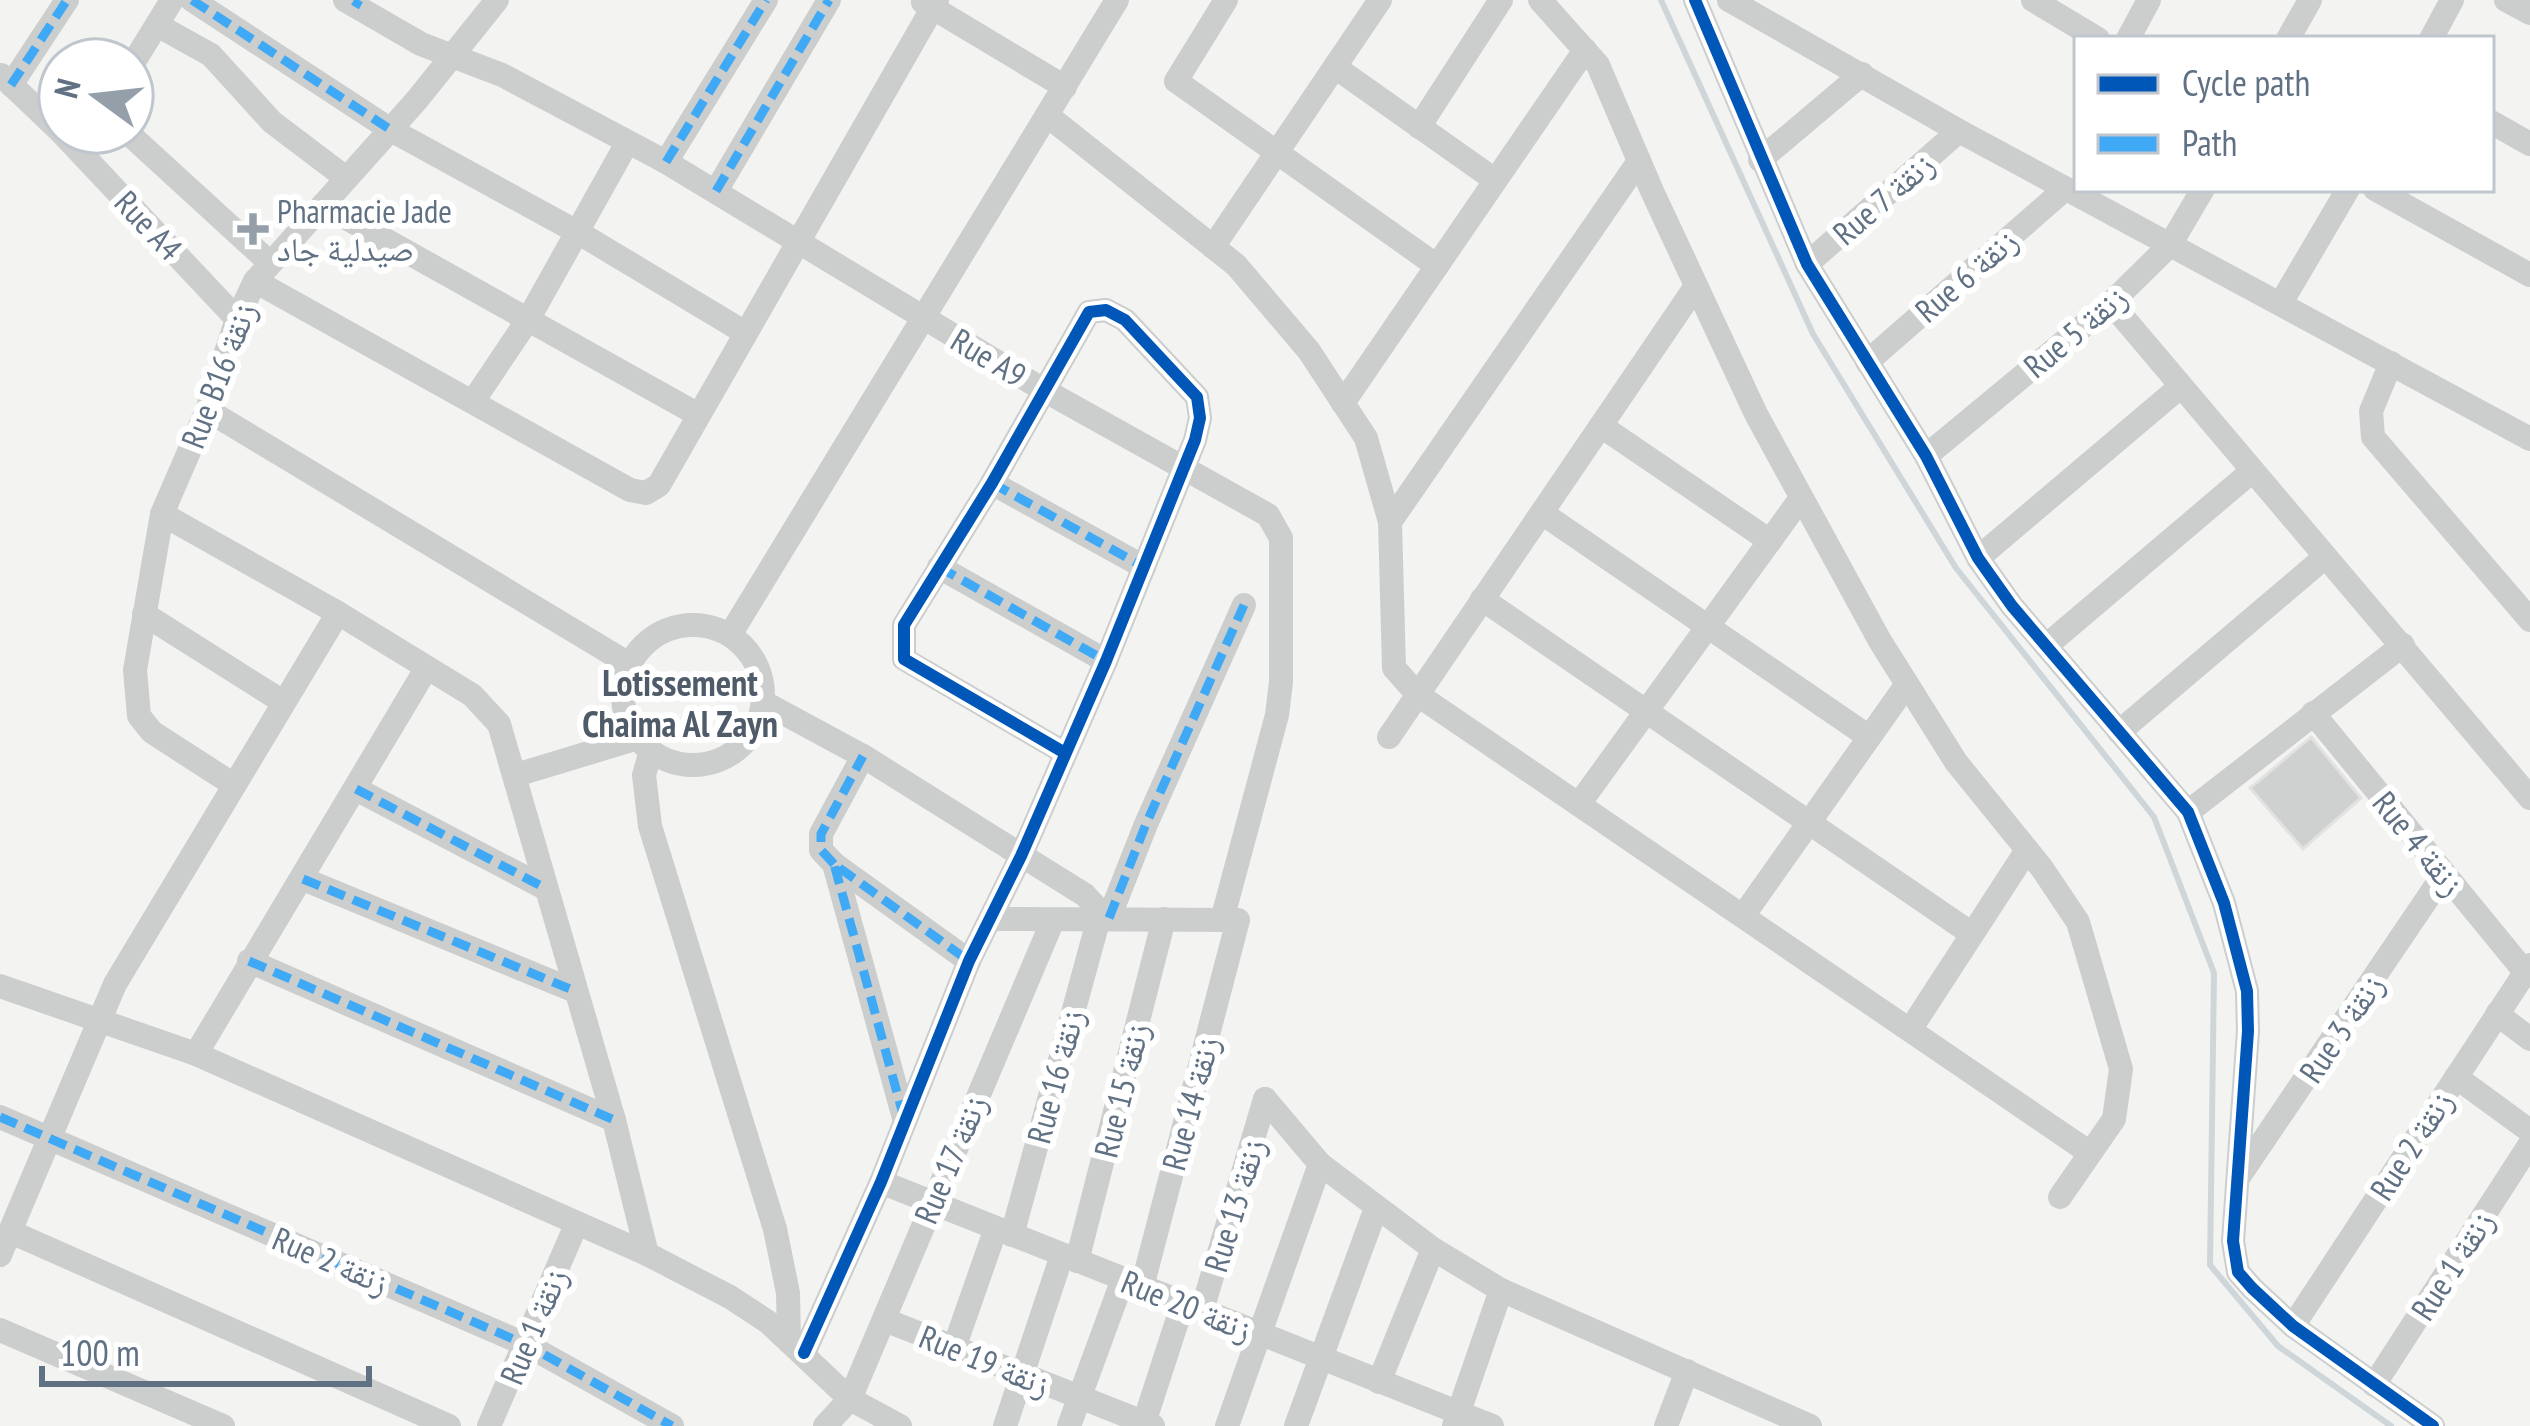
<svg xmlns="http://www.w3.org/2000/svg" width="2530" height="1426" viewBox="0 0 2530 1426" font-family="'PT Sans Narrow','Noto Naskh Arabic',sans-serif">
	<rect width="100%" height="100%" fill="#f3f4f1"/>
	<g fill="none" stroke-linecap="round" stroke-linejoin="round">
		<polyline stroke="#cfd6d9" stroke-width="6" points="1661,0 1813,334 1956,568 2154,817 2214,973 2210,1265 2278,1346 2391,1426"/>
	</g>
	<polygon fill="#cfd1d1" stroke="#e2e3e1" stroke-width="3" points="2311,737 2361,798 2303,849 2250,788"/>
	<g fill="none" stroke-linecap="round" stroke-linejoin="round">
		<g stroke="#cccece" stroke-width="24">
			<polyline points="192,0 391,130 579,233 744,332"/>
			<polyline points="345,0 421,44 502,75 666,162 1042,389 1268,515 1281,538 1281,682 1277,715 1222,920"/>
			<polyline points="1226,0 1176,81 1437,266"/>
			<polyline points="1540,0 1598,65 1652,191 1756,414 1880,641 1956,762 2041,867 2078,922 2121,1069 2114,1119 2060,1197"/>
			<polyline points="1695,0 1807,264 1926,456 1978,558 2012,606 2188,812 2224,903 2247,991 2248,1031 2233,1241 2238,1272 2252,1288 2293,1326 2433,1426"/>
			<polyline points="1729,0 1959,131 2530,439"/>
			<polyline points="2033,0 2098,39"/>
			<polyline points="2506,0 2530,13"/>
			<polyline points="923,2 1065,87"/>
			<polyline points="157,25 211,55 272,122 346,178"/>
			<polyline points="2128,39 2149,0"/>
			<polyline points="2288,39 2310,0"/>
			<polyline points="2431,39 2452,0"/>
			<polyline points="132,65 172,0"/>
			<polyline points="1335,67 1495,180"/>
			<polyline points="1,75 60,131"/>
			<polyline points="11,85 67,0"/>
			<polyline points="1048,116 1236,265 1309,351 1366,438 1390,522 1394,668 1418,695 2090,1153"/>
			<polyline points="2491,122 2530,144"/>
			<polyline points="1419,127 1501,0"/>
			<polyline points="61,132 237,319"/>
			<polyline points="127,132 269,262"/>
			<polyline points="1760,160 1862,74"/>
			<polyline points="666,162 766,0"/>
			<polyline points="2375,189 2530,275"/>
			<polyline points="716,191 829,0"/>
			<polyline points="323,205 697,414"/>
			<polyline points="1213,247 1380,0"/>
			<polyline points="1807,264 1959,131"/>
			<polyline points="255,281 630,490 646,493 659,485 937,0"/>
			<polyline points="2111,303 2530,798"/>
			<polyline points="2281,303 2348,189"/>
			<polyline points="1867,362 2065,189"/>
			<polyline points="2391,363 2371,411 2373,437 2530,620"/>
			<polyline points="474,400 529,318 627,143"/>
			<polyline points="1343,403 1585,50"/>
			<polyline points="207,410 629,664"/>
			<polyline points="1601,426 1770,541"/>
			<polyline points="1926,456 2111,303 2170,245 2203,189"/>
			<polyline points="992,483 1144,567"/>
			<polyline points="1542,513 1869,737"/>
			<polyline points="162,514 338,613 472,695 499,724 614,1120 647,1254"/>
			<polyline points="1390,522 1639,161"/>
			<polyline points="1978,558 2180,387"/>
			<polyline points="939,567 1106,661"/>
			<polyline points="1482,599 1972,934"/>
			<polyline points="144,614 283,702"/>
			<circle cx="693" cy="695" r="70"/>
			<polyline points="730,635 1117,0"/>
			<polyline points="2046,646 2251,472"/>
			<polyline points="763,702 863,756 1085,895 1096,907 1099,918 1012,1235"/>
			<polyline points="2313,713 2525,972"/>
			<polyline points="2119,732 2325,557"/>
			<polyline points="1389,737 1696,286"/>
			<polyline points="651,751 644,775 650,826 775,1229 788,1293 789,1341"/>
			<polyline points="516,775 638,738"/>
			<polyline points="234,785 152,732 139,716 135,670 162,514 207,410 237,319 255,281 416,101 497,0"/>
			<polyline points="356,789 543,887"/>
			<polyline points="1579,804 1801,498"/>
			<polyline points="2188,812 2403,645"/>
			<polyline points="834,864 821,850 821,834 863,756"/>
			<polyline points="303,879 575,991"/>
			<polyline points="1743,916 1907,684"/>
			<polyline points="1109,918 1146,824 1244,605"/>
			<polyline points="991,919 1238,920 1142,1287"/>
			<polyline points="249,961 614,1120"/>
			<polyline points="0,986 196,1054 647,1254 730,1297 768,1322 850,1399 900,1426"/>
			<polyline points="2497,1014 2530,1039"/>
			<polyline points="1910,1030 2027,850"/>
			<polyline points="196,1054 426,669"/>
			<polyline points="2456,1077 2530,1131"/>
			<polyline points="1265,1099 1320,1164 1433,1249 1501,1290 1810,1426"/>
			<polyline points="0,1117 527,1345 672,1426"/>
			<polyline points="904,1118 834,864 969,961"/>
			<polyline points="2238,1178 2444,874"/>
			<polyline points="881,1182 1492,1426"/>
			<polyline points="11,1232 449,1426"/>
			<polyline points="0,1255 115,984 338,613"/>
			<polyline points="1077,1261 1164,919"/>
			<polyline points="1202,1310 1265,1099"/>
			<polyline points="885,1320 1153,1426"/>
			<polyline points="2293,1326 2530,965"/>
			<polyline points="0,1330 223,1426"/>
			<polyline points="954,1348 996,1228"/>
			<polyline points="804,1353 881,1182 969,961 1021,856 1106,661 1195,440 1200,418 1197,397 1125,320 1106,310 1089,312 992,483 904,625 904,659 1065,753"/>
			<polyline points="1379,1382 1433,1249"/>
			<polyline points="2374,1385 2530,1144"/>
			<polyline points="1144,1423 1183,1303"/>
			<polyline points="489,1426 576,1225"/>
			<polyline points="825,1426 850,1399 1053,920"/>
			<polyline points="1005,1426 1062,1255"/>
			<polyline points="1069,1426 1123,1279"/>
			<polyline points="1227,1426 1320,1164"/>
			<polyline points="1296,1426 1376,1208"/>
			<polyline points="1454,1426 1501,1290"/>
			<polyline points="1666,1426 1687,1371"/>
		</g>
		<g stroke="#3fa9f5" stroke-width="9" stroke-dasharray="18 9" stroke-linecap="butt">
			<polyline points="192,0 391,130"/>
			<polyline points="355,7 359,0"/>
			<polyline points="11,85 67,0"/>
			<polyline points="666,162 766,0"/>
			<polyline points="716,191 829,0"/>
			<polyline points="992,483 1144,567"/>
			<polyline points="939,567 1106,661"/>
			<polyline points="356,789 543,887"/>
			<polyline points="834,864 821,850 821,834 863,756"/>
			<polyline points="303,879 575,991"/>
			<polyline points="1109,918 1146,824 1244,605"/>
			<polyline points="249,961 614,1120"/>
			<polyline points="0,1117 527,1345 672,1426"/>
			<polyline points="904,1118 834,864 969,961"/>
		</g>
		<g stroke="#fff" stroke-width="20">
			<g id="cycleway">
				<polyline points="1695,0 1807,264 1926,456 1978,558 2012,606 2188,812 2224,903 2247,991 2248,1031 2233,1241 2238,1272 2252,1288 2293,1326 2433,1426"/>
				<polyline points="804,1353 881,1182 969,961 1021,856 1106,661 1195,440 1200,418 1197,397 1125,320 1106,310 1089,312 992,483 904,625 904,659 1065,753"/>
			</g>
		</g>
		<use href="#cycleway" stroke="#0057b8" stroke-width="12"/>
	</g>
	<path fill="#949faa" stroke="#fff" stroke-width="4.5" d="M247 211h12v12h12v12h-12v12h-12v-12h-12v-12h12z"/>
	<g text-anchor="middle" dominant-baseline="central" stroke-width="12" stroke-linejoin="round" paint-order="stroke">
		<g font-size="33" fill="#617184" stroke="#fff">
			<text transform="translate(1883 198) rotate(-41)">Rue 7 زنقة</text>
			<text transform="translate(149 225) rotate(47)">Rue A4</text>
			<text transform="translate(1966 275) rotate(-41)">Rue 6 زنقة</text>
			<text transform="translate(2075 331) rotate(-40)">Rue 5 زنقة</text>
			<text transform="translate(989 357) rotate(31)">Rue A9</text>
			<text transform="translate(218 375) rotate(-69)">Rue B16 زنقة</text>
			<text transform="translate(2419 843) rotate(51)">Rue 4 زنقة</text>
			<text transform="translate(2341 1028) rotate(-56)">Rue 3 زنقة</text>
			<text transform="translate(1055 1076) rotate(-75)">Rue 16 زنقة</text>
			<text transform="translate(1121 1090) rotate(-76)">Rue 15 زنقة</text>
			<text transform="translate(1190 1103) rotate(-75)">Rue 14 زنقة</text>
			<text transform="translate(2411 1145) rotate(-57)">Rue 2 زنقة</text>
			<text transform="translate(950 1159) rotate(-67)">Rue 17 زنقة</text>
			<text transform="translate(1234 1205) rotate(-73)">Rue 13 زنقة</text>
			<text transform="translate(331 1260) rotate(23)">Rue 2 زنقة</text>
			<text transform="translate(2452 1265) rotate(-57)">Rue 1 زنقة</text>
			<text transform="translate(1187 1305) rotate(22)">Rue 20 زنقة</text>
			<text transform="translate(533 1326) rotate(-67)">Rue 1 زنقة</text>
			<text transform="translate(985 1360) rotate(22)">Rue 19 زنقة</text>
		</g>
		<g font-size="33" fill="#617184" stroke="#fff" text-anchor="start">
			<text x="277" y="210">Pharmacie Jade<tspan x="277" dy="38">صيدلية جاد</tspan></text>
		</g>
		<g font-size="36" font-weight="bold" fill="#4f5b68" stroke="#fff">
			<text x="680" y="682">Lotissement<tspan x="680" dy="41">Chaima Al Zayn</tspan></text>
		</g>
	</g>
	<rect x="2074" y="36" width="420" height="156" fill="#ffffff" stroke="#c0c6ce" stroke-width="3"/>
	<rect x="2098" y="75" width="60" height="18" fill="#0057b8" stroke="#c0c6ce" stroke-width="3"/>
	<text x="2182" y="96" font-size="36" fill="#617184">Cycle path</text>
	<rect x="2098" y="135" width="60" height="18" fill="#3fa9f5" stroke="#c0c6ce" stroke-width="3"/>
	<text x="2182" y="156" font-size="36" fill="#617184">Path</text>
	<g transform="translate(96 96) rotate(285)"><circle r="57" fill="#ffffff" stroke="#c0c6ce" stroke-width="3"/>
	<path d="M0-9L21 45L0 30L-21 45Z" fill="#949faa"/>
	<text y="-18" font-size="33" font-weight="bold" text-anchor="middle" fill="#617184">N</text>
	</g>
	<path d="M42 1366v18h327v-18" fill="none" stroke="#617184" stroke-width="6"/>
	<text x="60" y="1366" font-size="36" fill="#617184" stroke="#ffffff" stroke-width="9" paint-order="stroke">100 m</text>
</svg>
